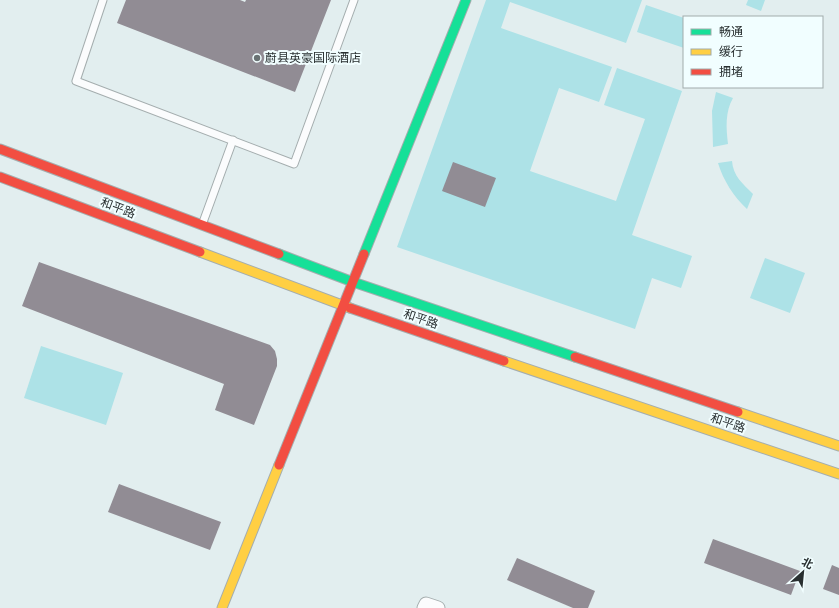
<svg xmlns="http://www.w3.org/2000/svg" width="839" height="608" viewBox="0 0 839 608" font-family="'Alegreya Sans','Noto Sans SC',sans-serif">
	<rect width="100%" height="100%" fill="#e2eeef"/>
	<g fill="#ade2e7">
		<polygon points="486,0 642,0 626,43 510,2 501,28 612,67 599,102 559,88 530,171 616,201 645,119 604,105 617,68 682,91 632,235 692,256 681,288 652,278 635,329 397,247"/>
		<polygon points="748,0 765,0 761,11 746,5"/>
		<polygon points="646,5 684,18 684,48 637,32"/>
		<path d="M716,92L733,98C725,112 726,128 728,144L713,147L712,111Z"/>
		<path d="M732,161C733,176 743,184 753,194L747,209C734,197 723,180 718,163Z"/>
		<polygon points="765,258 805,273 790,313 750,298"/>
		<polygon points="41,346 123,373 106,425 24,398"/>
	</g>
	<g fill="#918c94">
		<polygon points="126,0 240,0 245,2 246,0 331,0 295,92 117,23"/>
		<polygon points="453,162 496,178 485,207 442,191"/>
		<polygon points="39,262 270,345 275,351 277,359 277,366 254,425 215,410 224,384 22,306"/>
		<polygon points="119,484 221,522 210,550 108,512"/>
		<polygon points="713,539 800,571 791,595 704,563"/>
		<polygon points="517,558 595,591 588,608 573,608 507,580"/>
		<polygon points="832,565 839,568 839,595 823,589"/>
	</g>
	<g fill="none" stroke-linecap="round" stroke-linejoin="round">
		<g stroke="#a4adae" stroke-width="9">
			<g id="lane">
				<polyline points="103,0 76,81 294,164 354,0"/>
				<polyline points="202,225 233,140"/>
			</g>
		</g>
		<g stroke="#a4adae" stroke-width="15">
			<polyline id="street" points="424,608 426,604 438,608"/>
		</g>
		<g stroke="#a4adae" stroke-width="11">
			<g id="fast">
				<polyline points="279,254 353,282 575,357"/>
				<polyline points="364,254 466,0"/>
			</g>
		</g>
		<g stroke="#a4adae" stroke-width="11">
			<g id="slow">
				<polyline points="200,252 350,308"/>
				<polyline points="504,361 839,474"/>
				<polyline points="738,412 839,446"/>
				<polyline points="222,608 279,465"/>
			</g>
		</g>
		<g stroke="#a4adae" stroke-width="11">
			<g id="jam">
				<polyline points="0,149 279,254"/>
				<polyline points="0,177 200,252"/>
				<polyline points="350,308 504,361"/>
				<polyline points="575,357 738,412"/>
				<polyline points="279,465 364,254"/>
			</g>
		</g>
		<use href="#lane" stroke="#fbfcfd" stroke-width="7"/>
		<use href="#street" stroke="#fbfcfd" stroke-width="13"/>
		<use href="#fast" stroke="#16e098" stroke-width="9"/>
		<use href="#slow" stroke="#ffcf43" stroke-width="9"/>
		<use href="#jam" stroke="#f24e42" stroke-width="9"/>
	</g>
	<circle fill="#697273" stroke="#f1feff" stroke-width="1.5" cx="257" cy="58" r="4"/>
	<g text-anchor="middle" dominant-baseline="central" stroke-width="4" stroke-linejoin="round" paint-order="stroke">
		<g font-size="12" fill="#282f30" stroke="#f1feff" text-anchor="start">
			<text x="265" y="58">蔚县英豪国际酒店</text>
		</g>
		<g font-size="12" fill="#282f30" stroke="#f1feff">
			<text transform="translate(118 208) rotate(21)">和平路</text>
			<text transform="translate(421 319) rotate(19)">和平路</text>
			<text transform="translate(728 423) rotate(19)">和平路</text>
		</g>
	</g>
	<rect x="683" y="16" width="140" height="72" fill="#f1feff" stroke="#a1abac"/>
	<rect x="691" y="29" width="20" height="6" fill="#16e098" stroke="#a1abac"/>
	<text x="719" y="36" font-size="12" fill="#282f30">畅通</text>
	<rect x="691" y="49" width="20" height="6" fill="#ffcf43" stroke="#a1abac"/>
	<text x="719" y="56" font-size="12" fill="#282f30">缓行</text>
	<rect x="691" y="69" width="20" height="6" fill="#f24e42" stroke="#a1abac"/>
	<text x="719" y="76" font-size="12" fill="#282f30">拥堵</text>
	<g transform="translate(803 572) rotate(27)" stroke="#f1feff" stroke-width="3" paint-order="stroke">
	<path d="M0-3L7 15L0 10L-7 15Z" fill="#282f30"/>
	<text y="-6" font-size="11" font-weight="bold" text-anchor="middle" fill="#282f30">北</text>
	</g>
</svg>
